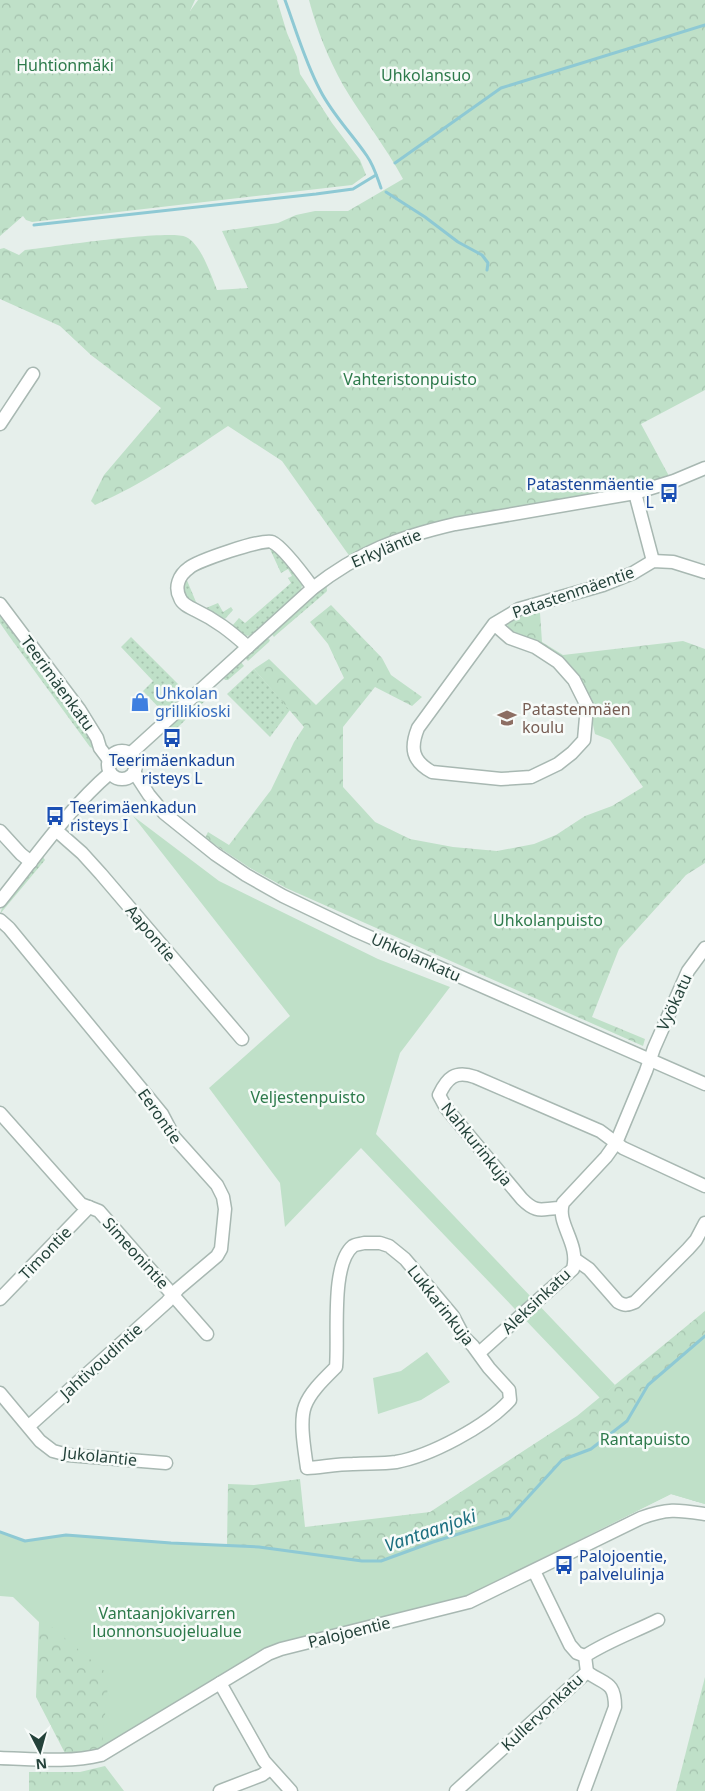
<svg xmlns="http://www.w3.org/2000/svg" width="705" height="1791" viewBox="0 0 705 1791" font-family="'Noto Sans',sans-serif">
	<defs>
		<pattern id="grass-dots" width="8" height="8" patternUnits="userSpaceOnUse" patternTransform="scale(1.25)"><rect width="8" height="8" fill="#bfe0c8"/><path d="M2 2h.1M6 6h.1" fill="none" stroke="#a4c1ad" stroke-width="1.8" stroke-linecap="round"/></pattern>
		<pattern id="forest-crowns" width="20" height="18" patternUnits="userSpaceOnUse" patternTransform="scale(1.25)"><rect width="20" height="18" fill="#bfe0c8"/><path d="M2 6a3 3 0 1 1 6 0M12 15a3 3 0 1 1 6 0" fill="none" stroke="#a4c1ad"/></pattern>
	</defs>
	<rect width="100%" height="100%" fill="#e6efeb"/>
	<g fill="url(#grass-dots)">
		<path d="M265,542L276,546L303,581L301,590L254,634C244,639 239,633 232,626L239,618L245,623L291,583L288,578L292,576L288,569L281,573L269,547L266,545L256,546L190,574L186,578L196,602L199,605L197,608C182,601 171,583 188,571C193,568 201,566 206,564C222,557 238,551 254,544Z"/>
		<polygon points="326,583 327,591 325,593 276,635 274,637 270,632"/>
		<polygon points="218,603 223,612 231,607 233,610 225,619 205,612 206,608"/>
		<polygon points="0,614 74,714 96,747 94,749 90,747 9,636 0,623"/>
		<polygon points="131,637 188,694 166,715 143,691 153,681 121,647"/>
		<polygon points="266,637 270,640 269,642 248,661 244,657"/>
		<polygon points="240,661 244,666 228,680 225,680 222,676"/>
		<polygon points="254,669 290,710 270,737 227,694"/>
		<polygon points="209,689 212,691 212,694 174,731 172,732 170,728 179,716"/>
		<polygon points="43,857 45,860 0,914 3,905"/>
	</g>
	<g fill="url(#forest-crowns)">
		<polygon points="0,0 195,0 190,11 198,0 277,0 287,33 297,57 300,74 332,123 360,160 366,175 352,185 32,222 26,220 23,216 0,236"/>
		<path d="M309,0H705V390L641,424L669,476L538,509L455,524L353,561L282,461L228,426C185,455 143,484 95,505L91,501L104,475L161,408L91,355L60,326L0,299V249L4,248L19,255L25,250C51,247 170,229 186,237C201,244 211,275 217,290L248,288L222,231L278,223L296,215L315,211H348L403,179C386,147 362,117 343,85C328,58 317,30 309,0Z"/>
		<polygon points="331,605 382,658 391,675 422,697 412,706 375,687 343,727 343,787 375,822 410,839 453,847 497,851 534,844 556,835 585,816 612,806 643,787 610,740 595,734 591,716 569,674 510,634 507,624 512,618 540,613 542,642 563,655 683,641 705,649 705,863 686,875 619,949 592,1017 645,1039 643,1046 286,888 250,868 205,838 208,832 229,845 271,790 294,742 304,727 254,669 269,659 316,705 344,678 328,644 310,622"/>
		<polygon points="705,1311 705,1504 671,1494 468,1595 281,1649 116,1748 68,1759 36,1697 39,1622 13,1597 0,1596 0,1532 25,1541 66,1535 227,1546 228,1484 254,1485 300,1479 305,1527 430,1512 577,1416"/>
		<polygon points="705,1677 705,1791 676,1791"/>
		<polygon points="105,1766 124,1791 29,1791 29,1772 80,1772"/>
	</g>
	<g fill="#bfe0c8">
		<polygon points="133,816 219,881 378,959 450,987 400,1053 376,1134 615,1385 600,1398 361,1148 285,1227 280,1183 209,1088 290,1016"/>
		<polygon points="705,1336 705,1504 671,1494 468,1595 281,1649 101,1755 109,1675 0,1584 0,1532 25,1541 66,1535 171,1543 259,1547 362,1561 381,1561 433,1542 509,1518 562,1460 591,1449 627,1421 648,1385"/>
		<polygon points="427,1352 450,1382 421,1400 378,1414 373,1378 401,1371"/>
	</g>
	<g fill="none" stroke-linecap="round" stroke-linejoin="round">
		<g stroke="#8ec9d4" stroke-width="3">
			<path d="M285,0C296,30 305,62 320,90C332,114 352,134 367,156C374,166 377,177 381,188"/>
			<polyline points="395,163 501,88 705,25"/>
			<polyline points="386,192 425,217 458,242 482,255 488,263 487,270"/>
			<polyline points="34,225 316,194 353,189 376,175"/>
			<polyline points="0,1532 25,1541 66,1535 171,1543 259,1547 362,1561 381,1561 433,1542 509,1518 562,1460 591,1449 627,1421 648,1385 705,1336"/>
		</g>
		<g stroke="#a8b8b2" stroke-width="15">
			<g id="minor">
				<polyline points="0,424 33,374"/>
				<polyline points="635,493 653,561"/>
				<polyline points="0,604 79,709 97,738 100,748 109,760"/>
				<path d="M494,624L510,638L535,647L558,662L574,680L587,706L584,740L572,753L558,764L531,777L501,779L432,772C412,761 410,748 418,728L494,624L519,609L603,585L633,573L653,561L673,562L705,572"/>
				<path d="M248,647C230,631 216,620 195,610C189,607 182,604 180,598C174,587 179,575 189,568C197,561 263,538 272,542C283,547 305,577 313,588"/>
				<circle cx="122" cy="765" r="14"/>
				<path d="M130,754L313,588C359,552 399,537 455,524L635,493L674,481L705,468"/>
				<polyline points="134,772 149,795 164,813 215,854 246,875 283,896 356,931 705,1084"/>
				<polyline points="0,831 21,854 31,862"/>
				<polyline points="57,831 82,853 101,874 242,1039"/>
				<path d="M0,901C34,859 69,808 110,773"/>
				<polyline points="0,920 9,928 162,1114 174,1137 217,1185 223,1197 225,1209 221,1249 217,1256 178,1289 167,1302 29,1426"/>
				<polyline points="0,1113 81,1204 99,1211 207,1334"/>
				<path d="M561,1208C542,1208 538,1215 522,1199L446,1108L439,1095C447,1078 455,1070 475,1077L600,1131L623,1148L705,1186"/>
				<path d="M364,1243H380L389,1246L405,1259L453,1316L464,1337L473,1346L489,1368L509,1390L510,1400C487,1426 430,1456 396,1462C382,1464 367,1463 353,1464C338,1464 322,1467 307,1468C305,1452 299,1422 305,1406C310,1392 325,1378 336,1367C339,1338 330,1265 353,1246C356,1244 361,1244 364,1243Z"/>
				<path d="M576,1260L589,1269L618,1302C625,1306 628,1305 635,1302L688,1249L696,1240L705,1223"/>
				<polyline points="0,1299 89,1207"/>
				<path d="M479,1353L573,1269C580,1243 556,1224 563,1203L606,1157L616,1143L646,1071L654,1048L688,971L705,948"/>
				<polyline points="0,1393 40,1441 53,1451 68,1455 166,1463"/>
				<path d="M585,1656C608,1641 634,1632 658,1620"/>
				<polyline points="220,1683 264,1761 291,1791"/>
				<path d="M0,1758C33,1759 69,1763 101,1755L268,1654L281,1649L469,1602L641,1518C668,1508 678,1510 705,1514"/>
				<polyline points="220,1791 262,1775 270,1769"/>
				<polyline points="456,1791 587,1672 585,1656 577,1653 570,1645 534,1571"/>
				<path d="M584,1791L615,1707C615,1681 605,1685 587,1672"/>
			</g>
		</g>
		<use href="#minor" stroke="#fff" stroke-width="12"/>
	</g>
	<defs>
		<g id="bus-bare" transform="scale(1.5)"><path d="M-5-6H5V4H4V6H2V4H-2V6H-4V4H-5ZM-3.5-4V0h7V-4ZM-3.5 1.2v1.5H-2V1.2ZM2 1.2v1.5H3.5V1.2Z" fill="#1a4fb4" stroke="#f7fbf9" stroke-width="2.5" paint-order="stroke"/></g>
		<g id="shop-bare" transform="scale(1.5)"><path d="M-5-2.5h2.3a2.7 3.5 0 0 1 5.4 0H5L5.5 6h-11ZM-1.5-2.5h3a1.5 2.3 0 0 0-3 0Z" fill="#3f7fe0" stroke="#f7fbf9" stroke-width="2.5" paint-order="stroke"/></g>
		<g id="school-bare" transform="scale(1.5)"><path d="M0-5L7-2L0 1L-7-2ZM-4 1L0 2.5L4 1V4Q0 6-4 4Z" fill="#8d6e63" stroke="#f7fbf9" stroke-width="2.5" paint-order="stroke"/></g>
	</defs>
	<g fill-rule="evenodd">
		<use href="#bus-bare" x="669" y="493"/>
		<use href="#shop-bare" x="140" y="702"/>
		<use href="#school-bare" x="507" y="718"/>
		<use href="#bus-bare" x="172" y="738"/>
		<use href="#bus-bare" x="55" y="816"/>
		<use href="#bus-bare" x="564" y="1565"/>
	</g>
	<g text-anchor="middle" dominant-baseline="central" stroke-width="5" stroke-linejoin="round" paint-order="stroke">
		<g font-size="16" fill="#2d7a4b" stroke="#f7fbf9">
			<text x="65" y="65">Huhtionmäki</text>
			<text x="426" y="75">Uhkolansuo</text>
			<text x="410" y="379">Vahteristonpuisto</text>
			<text x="548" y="920">Uhkolanpuisto</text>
			<text x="308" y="1097">Veljestenpuisto</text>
			<text x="645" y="1439">Rantapuisto</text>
			<text x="167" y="1613">Vantaanjokivarren<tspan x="167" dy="18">luonnonsuojelualue</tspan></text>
		</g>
		<g font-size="16" fill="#164399" stroke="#f7fbf9" text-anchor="start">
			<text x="654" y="484" text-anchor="end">Patastenmäentie<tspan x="654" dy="18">L</tspan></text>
			<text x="172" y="760" text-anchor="middle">Teerimäenkadun<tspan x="172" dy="18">risteys L</tspan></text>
			<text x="70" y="807">Teerimäenkadun<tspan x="70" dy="18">risteys I</tspan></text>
			<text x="579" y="1556">Palojoentie,<tspan x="579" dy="18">palvelulinja</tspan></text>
		</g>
		<g font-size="16" fill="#24423a" stroke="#f7fbf9">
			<text transform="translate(386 548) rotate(-23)">Erkyläntie</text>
			<text transform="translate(573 592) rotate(-19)">Patastenmäentie</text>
			<text transform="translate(58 683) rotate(54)">Teerimäenkatu</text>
			<text transform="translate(151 933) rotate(50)">Aapontie</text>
			<text transform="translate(416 957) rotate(24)">Uhkolankatu</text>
			<text transform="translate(674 1002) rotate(-65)">Vyökatu</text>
			<text transform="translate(160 1116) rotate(55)">Eerontie</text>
			<text transform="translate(477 1144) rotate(51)">Nahkurinkuja</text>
			<text transform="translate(45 1253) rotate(-46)">Timontie</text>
			<text transform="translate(136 1253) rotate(48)">Simeonintie</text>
			<text transform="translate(536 1301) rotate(-43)">Aleksinkatu</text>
			<text transform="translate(441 1305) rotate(52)">Lukkarinkuja</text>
			<text transform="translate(101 1361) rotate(-42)">Jahtivoudintie</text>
			<text transform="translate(100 1456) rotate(6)">Jukolantie</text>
			<text transform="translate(349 1632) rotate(-14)">Palojoentie</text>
			<text transform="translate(542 1712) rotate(-43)">Kullervonkatu</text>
		</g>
		<g font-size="16" fill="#366cbe" stroke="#f7fbf9" text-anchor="start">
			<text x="155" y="693">Uhkolan<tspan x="155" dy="18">grillikioski</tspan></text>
		</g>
		<g font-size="16" fill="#785e54" stroke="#f7fbf9" text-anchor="start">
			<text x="522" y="709">Patastenmäen<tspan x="522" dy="18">koulu</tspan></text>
		</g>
		<g font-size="18" font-style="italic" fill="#1c6f80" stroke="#f7fbf9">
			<text transform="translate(430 1530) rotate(-19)">Vantaanjoki</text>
		</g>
	</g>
	<g transform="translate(40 1751) rotate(174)" stroke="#f7fbf9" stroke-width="4" paint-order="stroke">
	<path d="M0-4L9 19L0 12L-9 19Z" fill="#24423a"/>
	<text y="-8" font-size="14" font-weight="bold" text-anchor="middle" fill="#24423a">N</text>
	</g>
</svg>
